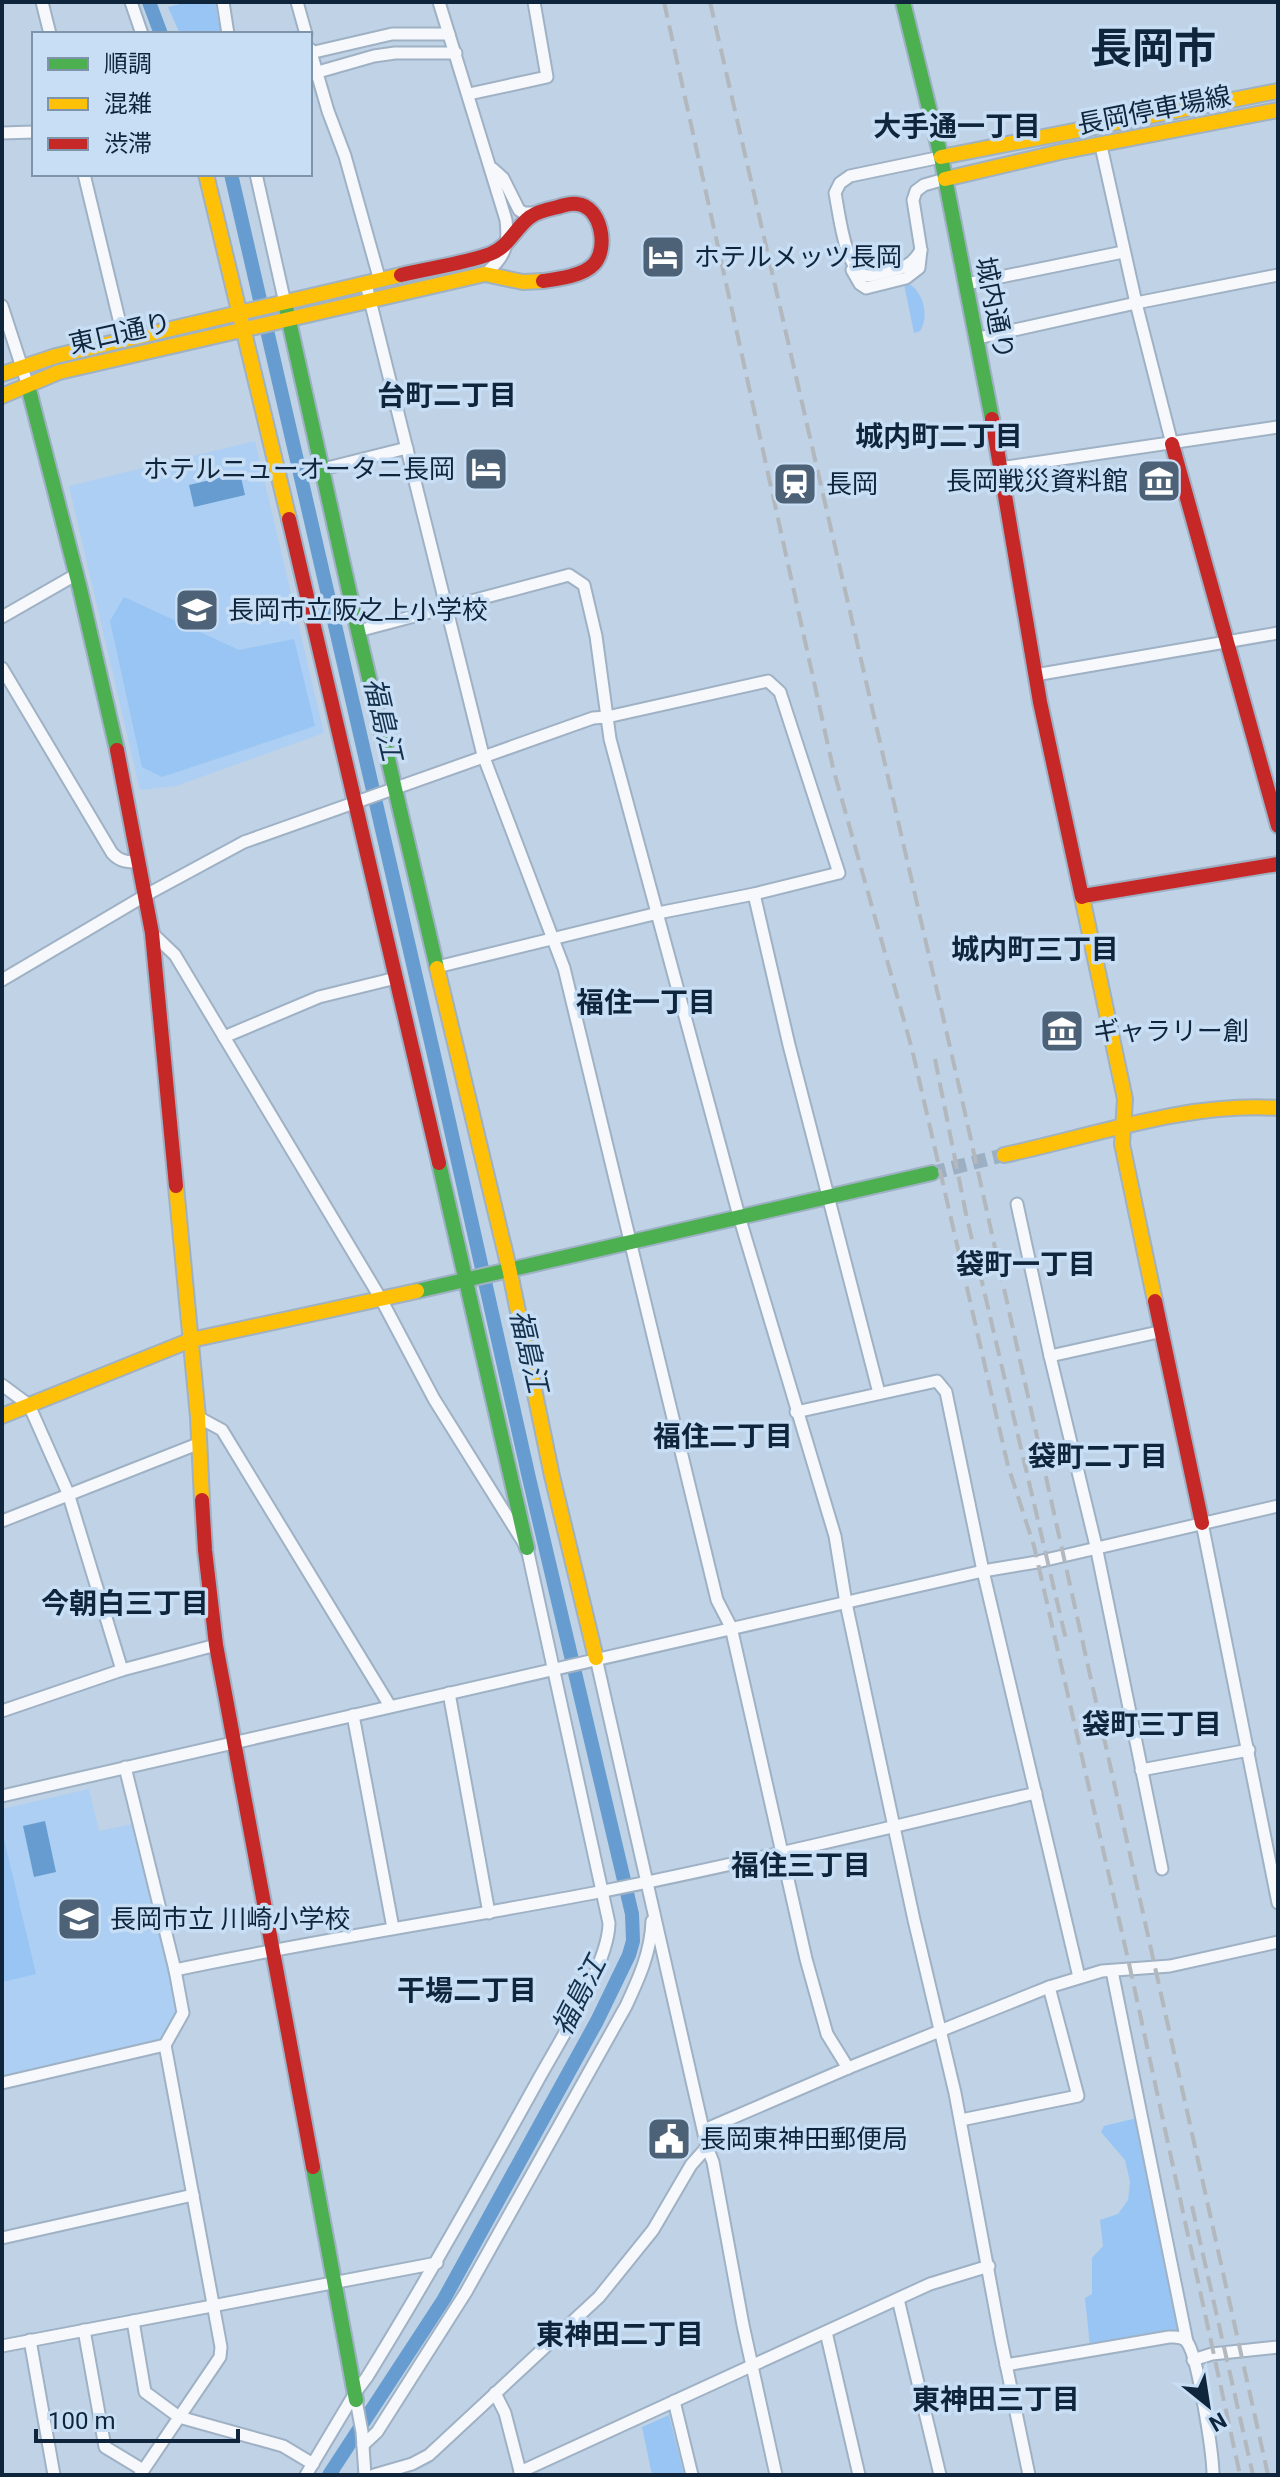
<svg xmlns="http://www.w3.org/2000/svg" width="1280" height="2477" viewBox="0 0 1280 2477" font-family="Roboto,'Noto Sans JP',sans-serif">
	<rect width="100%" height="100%" fill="#c0d2e5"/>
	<g fill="#accff3">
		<polygon points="255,441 324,733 176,786 140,790 69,486"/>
		<polygon points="89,1789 99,1831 133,1824 177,2008 172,2021 159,2040 2,2076 2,1809"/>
	</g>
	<g fill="#98c5f3">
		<polygon points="189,2 215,2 221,34 180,34 168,7"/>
		<path d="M904,284L911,285C924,295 929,317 920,331L914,333Z"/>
		<polygon points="124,597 239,650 294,639 315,726 162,777 142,767 110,621"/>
		<polygon points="2,1831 36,1974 2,1982"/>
		<polygon points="1141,2117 1182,2328 1179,2331 1090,2347 1085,2298 1092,2294 1092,2258 1103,2246 1100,2220 1118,2214 1128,2200 1130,2182 1125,2160 1101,2132 1104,2126"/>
		<polygon points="669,2415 684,2475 652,2475 642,2427"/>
	</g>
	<g fill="#669ccf">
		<polygon points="240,473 245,495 194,507 189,485"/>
		<polygon points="45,1821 56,1872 34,1877 23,1826"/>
	</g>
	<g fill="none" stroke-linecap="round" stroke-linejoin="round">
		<g stroke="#669ccf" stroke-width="14">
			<polyline points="149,2 161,34"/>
			<polyline points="231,174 437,1068 529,1478 632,1914 633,1941 629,1955 597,2021 444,2299 329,2475"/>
		</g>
		<polyline stroke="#9dafc3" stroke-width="14" stroke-dasharray="14 7" stroke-linecap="butt" points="932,1173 1004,1155"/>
		<g stroke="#9fb1c4" stroke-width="15">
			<g id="street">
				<polyline points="42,2 50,34"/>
				<polyline points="131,2 142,34"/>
				<polyline points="223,2 228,34"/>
				<polyline points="297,2 306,34"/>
				<path d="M439,2L506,220C509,246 505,257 485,274"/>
				<polyline points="310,49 328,111 345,156 380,281"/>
				<polyline points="310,53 392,34 449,34"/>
				<polyline points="311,74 374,56 395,53 456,53"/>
				<polyline points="469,94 547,77 534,2"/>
				<polyline points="2,133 34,132"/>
				<polyline points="1101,146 1136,303 1172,444"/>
				<polyline points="493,169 503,178 519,210 524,213 536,213"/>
				<polyline points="84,174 124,340"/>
				<polyline points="256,174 285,303"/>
				<path d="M921,250C912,266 903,268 886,272C881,273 873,276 868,276C845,274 839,212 835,193L840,183L850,176L941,157"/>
				<polyline points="852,270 860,284 866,288 906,278 919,268 921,250 913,200 916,191 924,185 945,179"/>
				<polyline points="366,284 483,755 564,968 717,1600 731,1627 806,1959 827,2034 848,2068"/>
				<polyline points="966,284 1123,252"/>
				<polyline points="2,306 28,386"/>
				<polyline points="978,338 1136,303 1278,275"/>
				<polyline points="1000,468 1278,427"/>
				<polyline points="323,469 407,448"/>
				<polyline points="2,617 77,574"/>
				<polyline points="358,631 569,575 584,585 596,636 610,739 739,1216 835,1536 846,1603 914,1920 955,2093 1001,2340 1029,2475"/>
				<path d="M2,668L112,853C120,862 128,862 139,862"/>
				<polyline points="1035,675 1278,633"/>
				<polyline points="754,894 789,1045 879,1393"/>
				<path d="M152,933L175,955L381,1299L434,1399L527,1548L609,1923C609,1963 558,2044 537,2082C482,2181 427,2280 367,2377L355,2393L306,2475"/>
				<polyline points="2,980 146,895 244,842 593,718 607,717 768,681 780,692 839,873 754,894 658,913 437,967"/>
				<polyline points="224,1037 319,997 396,978"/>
				<polyline points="1017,1204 1050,1356 1096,1546 1162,1869"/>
				<polyline points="1050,1356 1163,1331"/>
				<polyline points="2,1385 29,1405 68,1493 122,1670"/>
				<polyline points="796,1412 937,1381 946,1392 983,1571 1079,1977"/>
				<polyline points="198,1417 222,1430 390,1706"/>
				<polyline points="2,1521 200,1443"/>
				<polyline points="1202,1523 1278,1903"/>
				<polyline points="596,1658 707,2147 713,2162 743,2325 776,2475"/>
				<polyline points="449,1693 489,1913"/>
				<polyline points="2,1711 122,1670 216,1645"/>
				<polyline points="353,1715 393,1928"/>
				<polyline points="125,1767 175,1970 183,2013 165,2045 221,2347 220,2357 140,2475"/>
				<polyline points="1141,1770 1249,1750"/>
				<polyline points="2,1796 983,1571 1037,1562 1278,1506"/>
				<path d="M175,1970C316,1940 458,1919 599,1892C745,1863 891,1827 1036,1793"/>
				<polyline points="1112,1971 1187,2342"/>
				<polyline points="2,2083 165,2045"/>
				<polyline points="961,2120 1078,2096 1049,1987"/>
				<polyline points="704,2130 848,2068 1049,1987 1102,1971 1170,1966 1278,1942"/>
				<polyline points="2,2238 193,2195"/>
				<polyline points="898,2299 940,2475"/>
				<polyline points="133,2321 145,2392 179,2417 283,2446 313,2464"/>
				<polyline points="84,2330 105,2447 143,2470"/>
				<polyline points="826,2332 859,2475"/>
				<polyline points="30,2340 54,2475"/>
				<polyline points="2,2346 437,2263"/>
				<polyline points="1193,2360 1212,2354 1278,2347"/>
				<path d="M1006,2365L1169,2337C1175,2337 1183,2336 1187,2342C1198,2356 1213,2455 1213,2475"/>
				<polyline points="495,2393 505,2413 521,2475"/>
				<polyline points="356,2400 362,2432 365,2475"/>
				<polyline points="674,2401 692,2475"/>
				<path d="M363,2445L377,2432L466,2292L626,2006C639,1978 651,1952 652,1921"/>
				<polyline points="520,2472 930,2284 989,2266"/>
				<polyline points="374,2475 412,2464 429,2455 599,2297 653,2230 691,2165 707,2147"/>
			</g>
		</g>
		<g stroke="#9fb1c4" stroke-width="18">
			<g id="fast">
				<polyline points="903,2 941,157 992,419"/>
				<polyline points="285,303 358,631 437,968"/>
				<polyline points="28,386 80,589 117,750"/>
				<polyline points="439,1163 527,1548"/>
				<polyline points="417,1291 932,1173"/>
				<polyline points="313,2167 356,2400"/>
			</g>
		</g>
		<g stroke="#9fb1c4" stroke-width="18">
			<g id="slow">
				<polyline points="941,157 1278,91"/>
				<polyline points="206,174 289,519"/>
				<polyline points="945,179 1060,152 1278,110"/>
				<polyline points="2,374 56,356 401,275"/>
				<polyline points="2,396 59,372 485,274 523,282 543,281"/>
				<polyline points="1082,897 1125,1099 1122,1144 1155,1301"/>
				<polyline points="437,968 509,1268 552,1476 596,1658"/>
				<path d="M1004,1155C1094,1136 1185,1102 1278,1108"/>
				<polyline points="176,1186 198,1417 202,1500"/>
				<polyline points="2,1416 191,1340 417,1291"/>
			</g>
		</g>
		<g stroke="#9fb1c4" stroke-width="18">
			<g id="jam">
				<path d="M401,275C430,268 462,264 490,254C509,247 515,228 530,217C538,211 549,209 558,207C564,205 571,203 577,204C601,206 609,248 594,264C583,276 558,279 543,281"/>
				<polyline points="992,419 1040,702 1082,897"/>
				<polyline points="1172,444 1278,826"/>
				<polyline points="289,519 439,1163"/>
				<polyline points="117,750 152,933 176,1186"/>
				<polyline points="1083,896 1278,864"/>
				<polyline points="1155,1301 1202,1523"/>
				<polyline points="202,1500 205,1550 216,1645 313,2167"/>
			</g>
		</g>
		<use href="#street" stroke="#f6f8fb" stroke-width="11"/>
		<use href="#fast" stroke="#4caf50" stroke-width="14"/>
		<use href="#slow" stroke="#ffc107" stroke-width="14"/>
		<use href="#jam" stroke="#c62828" stroke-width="14"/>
		<g stroke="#b2b8bd" stroke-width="4" stroke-dasharray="16 8" stroke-linecap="butt">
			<polyline points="664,2 833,768 912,1049 1008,1466 1034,1546 1130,1968 1240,2475"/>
			<polyline points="710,2 961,1095 1268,2475"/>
			<polyline points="935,1059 966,1214 1067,1644"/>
			<polyline points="1192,2206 1253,2475"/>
		</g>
	</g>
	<defs>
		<g id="hotel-square" transform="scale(2.3)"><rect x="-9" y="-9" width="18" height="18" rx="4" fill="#4d6276" stroke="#c8def5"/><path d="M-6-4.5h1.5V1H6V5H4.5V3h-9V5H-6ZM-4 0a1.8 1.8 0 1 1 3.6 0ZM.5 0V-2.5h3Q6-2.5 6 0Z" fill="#fff"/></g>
		<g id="museum-square" transform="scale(2.3)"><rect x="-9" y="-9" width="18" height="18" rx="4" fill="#4d6276" stroke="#c8def5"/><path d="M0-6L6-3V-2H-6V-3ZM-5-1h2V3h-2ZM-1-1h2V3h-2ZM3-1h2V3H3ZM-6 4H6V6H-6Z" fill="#fff"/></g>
		<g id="station-square" transform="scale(2.3)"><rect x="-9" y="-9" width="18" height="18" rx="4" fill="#4d6276" stroke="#c8def5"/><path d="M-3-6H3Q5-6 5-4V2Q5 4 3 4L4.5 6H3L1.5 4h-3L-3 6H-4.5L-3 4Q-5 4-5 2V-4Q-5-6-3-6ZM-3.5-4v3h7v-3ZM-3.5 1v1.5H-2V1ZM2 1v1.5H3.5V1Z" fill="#fff"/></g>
		<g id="school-square" transform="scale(2.3)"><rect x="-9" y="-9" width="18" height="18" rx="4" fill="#4d6276" stroke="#c8def5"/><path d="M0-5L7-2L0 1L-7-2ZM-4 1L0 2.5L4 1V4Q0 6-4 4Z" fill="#fff"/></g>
		<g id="civic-square" transform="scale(2.3)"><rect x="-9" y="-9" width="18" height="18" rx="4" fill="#4d6276" stroke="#c8def5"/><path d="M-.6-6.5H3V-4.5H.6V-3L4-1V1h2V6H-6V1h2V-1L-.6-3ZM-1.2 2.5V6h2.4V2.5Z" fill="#fff"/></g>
	</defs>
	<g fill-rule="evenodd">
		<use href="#hotel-square" x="663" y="257"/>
		<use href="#hotel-square" x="486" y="469"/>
		<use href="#museum-square" x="1159" y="481"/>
		<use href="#station-square" x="795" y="484"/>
		<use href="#school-square" x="197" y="610"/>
		<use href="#museum-square" x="1062" y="1031"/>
		<use href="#school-square" x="79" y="1919"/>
		<use href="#civic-square" x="669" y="2139"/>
	</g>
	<g text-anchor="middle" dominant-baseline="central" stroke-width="7" stroke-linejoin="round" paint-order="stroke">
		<g font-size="26" fill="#0f253b" stroke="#c8def5">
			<text transform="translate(1154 110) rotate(-11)">長岡停車場線</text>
			<text transform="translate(995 308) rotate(79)">城内通り</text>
			<text transform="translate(120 333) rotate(-13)">東口通り</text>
		</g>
		<g font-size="26" fill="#0f253b" stroke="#c8def5" text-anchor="start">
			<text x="694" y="257">ホテルメッツ長岡</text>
			<text x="455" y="469" text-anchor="end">ホテルニューオータニ長岡</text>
			<text x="1128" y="481" text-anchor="end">長岡戦災資料館</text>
			<text x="826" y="484">長岡</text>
			<text x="228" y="610">長岡市立阪之上小学校</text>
			<text x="1093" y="1031">ギャラリー創</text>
			<text x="110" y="1919">長岡市立 川崎小学校</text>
			<text x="700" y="2139">長岡東神田郵便局</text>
		</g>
		<g font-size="28" font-weight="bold" fill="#0f253b" stroke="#c8def5">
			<text x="957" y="126">大手通一丁目</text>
			<text x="447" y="395">台町二丁目</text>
			<text x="939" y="436">城内町二丁目</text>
			<text x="1035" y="949">城内町三丁目</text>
			<text x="646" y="1002">福住一丁目</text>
			<text x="1026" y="1264">袋町一丁目</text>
			<text x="723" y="1436">福住二丁目</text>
			<text x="1098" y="1456">袋町二丁目</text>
			<text x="125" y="1603">今朝白三丁目</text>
			<text x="1152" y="1724">袋町三丁目</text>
			<text x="801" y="1865">福住三丁目</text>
			<text x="467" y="1990">干場二丁目</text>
			<text x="620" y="2334">東神田二丁目</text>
			<text x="996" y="2399">東神田三丁目</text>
		</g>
		<g font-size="28" font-style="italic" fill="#14314d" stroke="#c8def5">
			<text transform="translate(383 719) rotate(77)">福島江</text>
			<text transform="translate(529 1351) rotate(77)">福島江</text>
			<text transform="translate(579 1996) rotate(-63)">福島江</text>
		</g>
		<g font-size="42" font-weight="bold" fill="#0f253b" stroke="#c8def5">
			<text x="1153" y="48">長岡市</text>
		</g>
	</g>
	<rect width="1280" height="2477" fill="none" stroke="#0f253b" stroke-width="8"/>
	<rect x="32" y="32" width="280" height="144" fill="#c8def5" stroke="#7e94ab" stroke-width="2"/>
	<rect x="48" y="58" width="40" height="12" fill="#4caf50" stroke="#7e94ab" stroke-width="2"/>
	<text x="104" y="72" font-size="24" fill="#0f253b">順調</text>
	<rect x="48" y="98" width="40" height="12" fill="#ffc107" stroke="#7e94ab" stroke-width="2"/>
	<text x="104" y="112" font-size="24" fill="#0f253b">混雑</text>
	<rect x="48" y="138" width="40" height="12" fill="#c62828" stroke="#7e94ab" stroke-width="2"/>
	<text x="104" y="152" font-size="24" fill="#0f253b">渋滞</text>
	<g transform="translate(1208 2405) rotate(150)" stroke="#c8def5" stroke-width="6" paint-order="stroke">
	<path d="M0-6L14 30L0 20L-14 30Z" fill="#0f253b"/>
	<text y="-12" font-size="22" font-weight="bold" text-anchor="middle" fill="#0f253b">N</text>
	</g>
	<path d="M36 2429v12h202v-12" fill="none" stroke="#0f253b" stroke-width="4"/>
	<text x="48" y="2429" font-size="24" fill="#0f253b" stroke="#c8def5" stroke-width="6" paint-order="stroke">100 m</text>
</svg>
